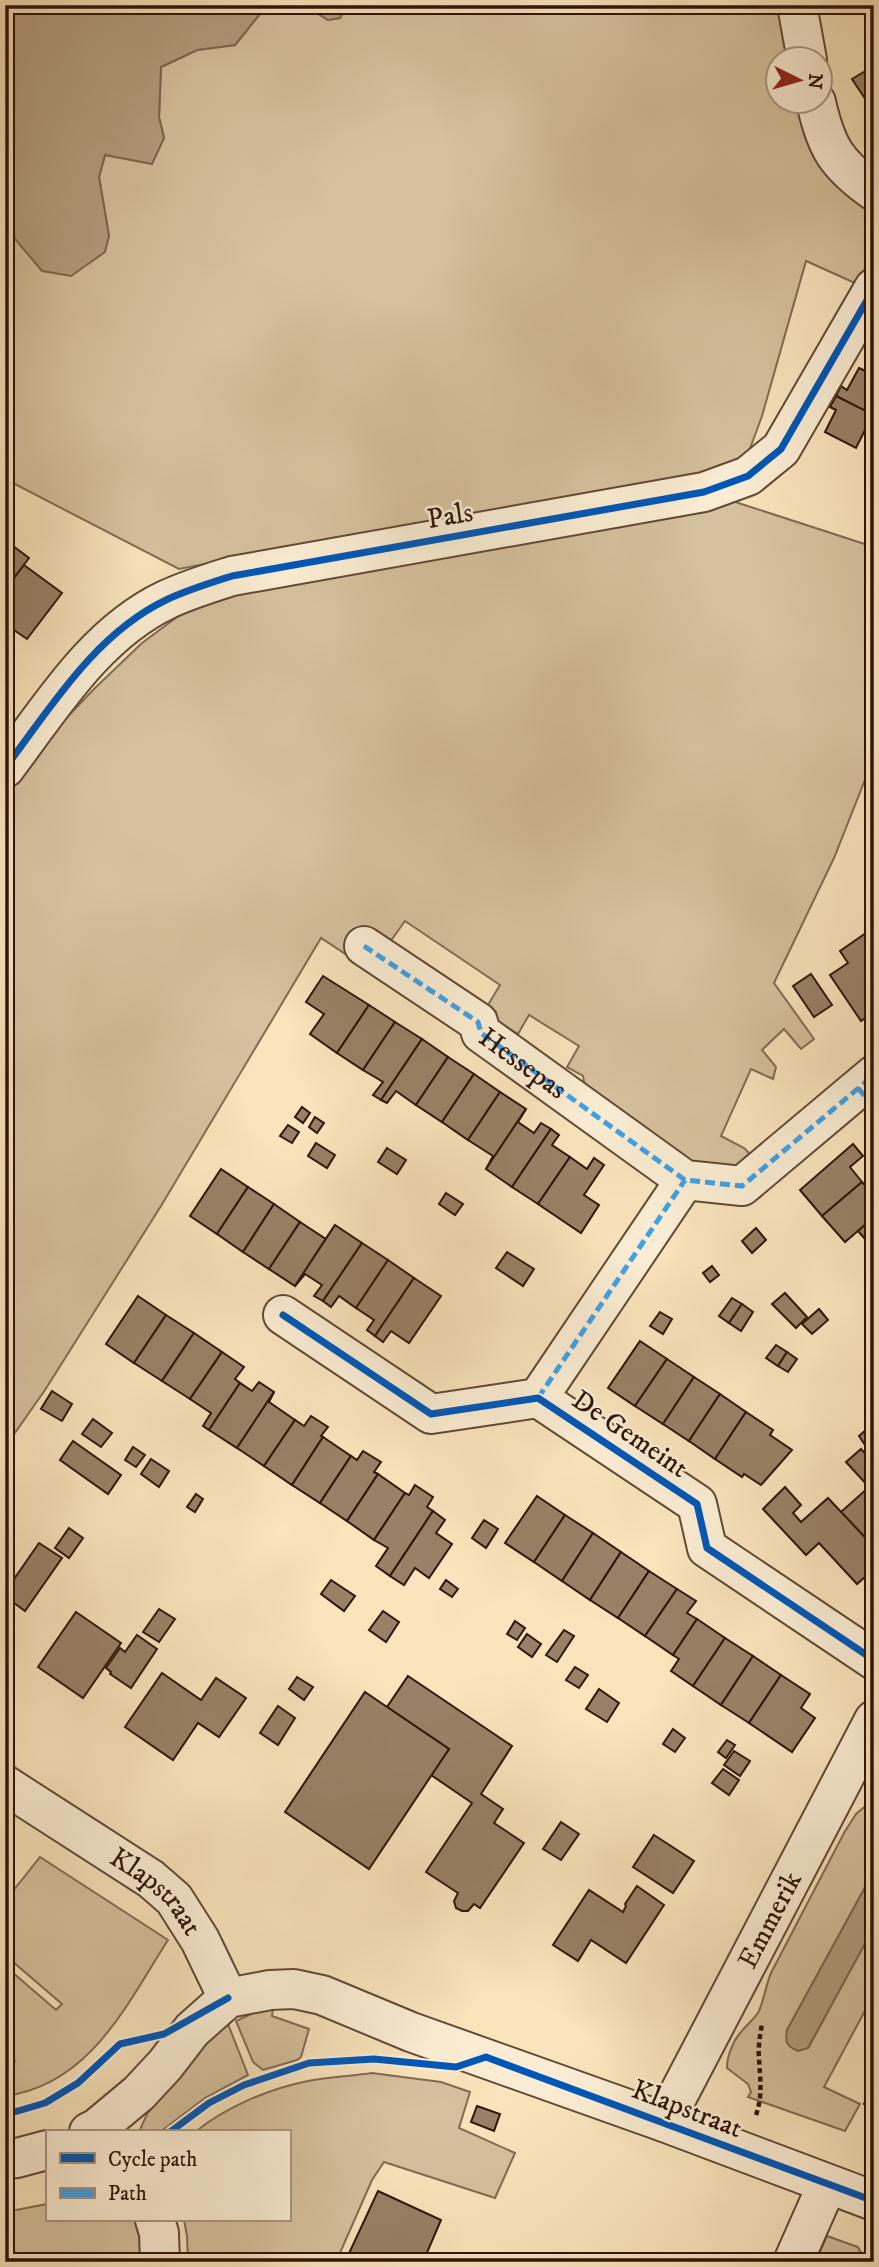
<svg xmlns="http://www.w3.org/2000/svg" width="879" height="2267" viewBox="0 0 879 2267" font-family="'IM FELL DW Pica',serif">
	<rect width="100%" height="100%" fill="#f9e4bc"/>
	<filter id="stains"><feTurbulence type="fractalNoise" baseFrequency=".00286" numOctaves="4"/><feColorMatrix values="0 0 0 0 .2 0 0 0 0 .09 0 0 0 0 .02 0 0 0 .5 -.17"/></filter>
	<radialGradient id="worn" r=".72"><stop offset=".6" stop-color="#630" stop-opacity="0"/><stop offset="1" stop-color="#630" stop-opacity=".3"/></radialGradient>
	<g fill="#d6c19e" stroke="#826b54" stroke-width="2">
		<polygon points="270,5 304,5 328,20 340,18 346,5 785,5 792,59 778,60 778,102 804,102 874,202 874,251 857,284 806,261 762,416 748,454 725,469 343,537 179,569 5,479 5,218 15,239 109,236 99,177 105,155 152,163 164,138 159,117 161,67 197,50 235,45 264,9"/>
		<polygon points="723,498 874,547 874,757 834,858 774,983 814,1039 801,1049 784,1029 762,1050 776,1067 773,1079 751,1069 721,1136 744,1148 753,1157 741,1170 708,1175 586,1093 583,1076 567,1067 579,1046 529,1015 518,1034 497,1021 496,1012 488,1005 500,985 405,921 390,942 365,928 347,955 321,938 161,1206 45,1390 5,1447 5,792 35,751 94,689 142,643 184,612 223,596"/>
		<path d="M874,1799V1871L787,2030L808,2048L874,1927V1994L824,2087L860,2104L845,2131L748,2097L751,2092L748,2084L727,2068C727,2056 733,2041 741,2032C747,2024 754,2020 759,2011C764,1999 766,1985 771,1973L844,1833L856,1814Z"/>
		<path d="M40,1857L168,1940C127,2004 90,2085 5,2096V2072L15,2061L5,2053V1966L56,2010L62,2004L5,1955V1901Z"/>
		<polygon points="273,2009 272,2016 309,2029 301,2057 297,2060 263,2070 253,2062 236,2021 253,2013"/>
		<polygon points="228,2024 248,2075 205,2098 160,2132 139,2132 147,2114 198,2050 216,2032"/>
		<path d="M372,2073L441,2082L470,2092L459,2128L515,2153L495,2198L384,2162L372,2180L336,2262H188L187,2236L184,2220H289V2132H195C226,2107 268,2089 308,2081C329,2077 351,2076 372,2073Z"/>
		<polygon points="47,2204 47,2220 135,2220 141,2234 145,2262 5,2262 5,2212"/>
		<polygon points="827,2236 858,2247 866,2262 815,2262"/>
	</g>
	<g fill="#b49e7f" stroke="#7e6750" stroke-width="2">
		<polygon points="5,5 270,5 264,9 235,45 197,50 161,67 159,117 164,138 152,164 105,155 99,177 109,236 105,252 71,276 42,271 15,239 5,218"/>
		<polygon points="304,5 346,5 340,18 328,20"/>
		<path d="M874,1871V1927L808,2048L798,2051C786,2046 785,2042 787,2030Z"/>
	</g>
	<g fill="#988166" stroke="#2e1509" stroke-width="2">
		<polygon points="874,66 874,112 852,79"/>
		<polygon points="874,325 874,348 865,344"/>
		<polygon points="859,368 874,375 873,416 836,396 841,386 847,390"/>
		<polygon points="836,396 874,415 874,434 865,430 856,448 825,432 836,410 830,407"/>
		<polygon points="5,540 29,558 5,590"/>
		<polygon points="24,565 62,593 27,639 5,624 5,590"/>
		<polygon points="869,931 874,938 874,1012 861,1021 830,975 848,963 840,951"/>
		<polygon points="811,974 832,1005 814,1017 793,986"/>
		<polygon points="323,976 369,1005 337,1053 310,1034 324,1014 306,1002"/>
		<polygon points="369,1005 395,1022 363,1070 337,1053"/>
		<polygon points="395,1022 422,1039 381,1100 373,1095 383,1082 363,1070"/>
		<polygon points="422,1039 448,1057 416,1105 396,1091 387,1103 381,1100"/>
		<polygon points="448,1057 474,1074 442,1122 416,1105"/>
		<polygon points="474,1074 500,1092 468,1140 442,1122"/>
		<polygon points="500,1092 526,1109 486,1169 493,1156 468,1140"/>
		<polygon points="302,1107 310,1113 303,1123 295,1117"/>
		<polygon points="526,1109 518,1122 534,1133 541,1123 551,1129 512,1187 486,1169"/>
		<polygon points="315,1117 324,1123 317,1133 309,1127"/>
		<polygon points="288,1125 299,1132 292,1143 280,1136"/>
		<polygon points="551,1129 559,1135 552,1145 570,1157 538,1204 512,1187"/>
		<polygon points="316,1143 335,1155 327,1168 308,1156"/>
		<polygon points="853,1144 863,1156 850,1167 862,1182 822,1216 800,1190"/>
		<polygon points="387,1148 406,1160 397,1174 378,1162"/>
		<polygon points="570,1157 587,1169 594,1158 604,1165 584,1195 599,1205 581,1233 538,1204"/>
		<polygon points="221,1169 248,1187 217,1234 190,1216"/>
		<polygon points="862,1182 874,1195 874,1217 845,1242 822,1216"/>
		<polygon points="248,1187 274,1204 243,1252 217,1234"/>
		<polygon points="446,1193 463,1204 455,1215 439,1204"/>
		<polygon points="274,1204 300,1222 269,1269 243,1252"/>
		<polygon points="874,1217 874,1249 858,1231"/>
		<polygon points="300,1222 326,1239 335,1225 295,1286 269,1269"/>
		<polygon points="335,1225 362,1243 323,1301 314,1296 322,1285 305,1274 295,1286"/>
		<polygon points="756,1228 766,1240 752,1253 742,1241"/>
		<polygon points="362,1243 388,1260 356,1308 339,1296 331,1307 323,1301"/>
		<polygon points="507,1252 534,1269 523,1286 496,1268"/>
		<polygon points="388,1260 414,1278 375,1336 367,1330 374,1320 356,1308"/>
		<polygon points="712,1266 719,1275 710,1282 703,1273"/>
		<polygon points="414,1278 441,1296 409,1343 391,1331 383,1342 375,1336"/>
		<polygon points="785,1293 807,1317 796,1328 772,1304"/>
		<polygon points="138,1296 166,1315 134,1363 106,1344"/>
		<polygon points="732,1298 742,1304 729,1323 719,1316"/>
		<polygon points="742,1304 753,1312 741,1331 729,1323"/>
		<polygon points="819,1309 828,1320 812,1334 802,1324"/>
		<polygon points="660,1312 672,1319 663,1334 650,1326"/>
		<polygon points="166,1315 194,1333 162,1381 134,1363"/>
		<polygon points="194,1333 222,1352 190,1399 162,1381"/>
		<polygon points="640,1341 667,1359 635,1406 608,1388"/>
		<polygon points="776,1345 787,1352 778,1366 766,1358"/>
		<polygon points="222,1352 244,1367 235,1379 240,1383 209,1430 203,1426 211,1413 190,1399"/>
		<polygon points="787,1352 797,1359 788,1372 778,1366"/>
		<polygon points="667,1359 694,1377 663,1424 635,1406"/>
		<polygon points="694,1377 720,1394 689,1441 663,1424"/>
		<polygon points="259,1382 274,1392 237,1448 209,1430 240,1383 252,1391"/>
		<polygon points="52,1391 72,1404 62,1421 41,1409"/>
		<polygon points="274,1392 269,1402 295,1420 264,1466 237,1448"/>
		<polygon points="720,1394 746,1412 715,1459 689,1441"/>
		<polygon points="746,1412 773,1430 770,1435 792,1450 761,1485 744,1474 742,1477 715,1459"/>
		<polygon points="311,1416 328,1427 321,1436 323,1437 292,1485 264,1466 295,1420 304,1426"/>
		<polygon points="93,1419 112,1433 101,1447 82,1434"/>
		<polygon points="866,1430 873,1439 865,1445 859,1436"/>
		<polygon points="323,1437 351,1456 320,1503 292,1485"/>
		<polygon points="73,1441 121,1475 108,1494 60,1460"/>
		<polygon points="133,1447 145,1455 136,1467 125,1460"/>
		<polygon points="861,1449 874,1463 874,1547 841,1512 869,1487 846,1462"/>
		<polygon points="363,1451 381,1462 374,1472 378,1474 347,1521 320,1503 351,1456 357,1460"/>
		<polygon points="151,1459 169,1471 159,1487 141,1474"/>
		<polygon points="378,1474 405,1493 374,1540 347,1521"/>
		<polygon points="415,1485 433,1497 427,1507 433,1511 390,1576 376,1566 388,1548 374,1540 405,1493 409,1495"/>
		<polygon points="785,1487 801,1505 793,1513 801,1522 828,1498 874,1547 874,1569 857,1584 819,1543 806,1555 763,1509"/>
		<polygon points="196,1494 203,1499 195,1512 187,1507"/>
		<polygon points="537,1496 565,1515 534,1562 505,1543"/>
		<polygon points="433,1511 445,1520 436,1533 452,1544 429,1578 415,1568 404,1585 390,1576"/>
		<polygon points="565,1515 593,1533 562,1581 534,1562"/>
		<polygon points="484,1520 498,1529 486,1548 472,1538"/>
		<polygon points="69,1528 83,1538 69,1558 55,1548"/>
		<polygon points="593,1533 621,1552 590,1600 562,1581"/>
		<polygon points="39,1543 62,1558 25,1611 10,1600 5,1607 5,1573 14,1579"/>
		<polygon points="621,1552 649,1571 618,1618 590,1600"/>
		<polygon points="649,1571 677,1589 645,1636 618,1618"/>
		<polygon points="331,1580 355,1596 344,1611 321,1594"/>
		<polygon points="446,1580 458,1589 452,1597 440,1589"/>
		<polygon points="677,1589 696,1601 687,1613 697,1619 673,1655 645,1636"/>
		<polygon points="159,1609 175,1619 159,1642 143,1632"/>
		<polygon points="383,1611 399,1622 386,1642 369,1630"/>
		<polygon points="76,1612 121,1643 83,1698 38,1667"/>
		<polygon points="697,1619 725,1638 693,1686 671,1671 679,1659 673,1655"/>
		<polygon points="515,1621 525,1628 517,1640 507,1634"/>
		<polygon points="564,1630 574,1636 557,1662 546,1655"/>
		<polygon points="527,1634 541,1644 532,1657 518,1647"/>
		<polygon points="137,1635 157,1649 131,1688 110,1674 111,1672 106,1668 120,1648 125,1652"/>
		<polygon points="725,1638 753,1656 721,1705 693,1686"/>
		<polygon points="753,1656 781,1675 749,1723 721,1705"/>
		<polygon points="575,1667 588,1675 579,1688 566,1680"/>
		<polygon points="162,1673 201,1700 216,1678 246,1698 219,1737 198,1723 173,1760 125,1727"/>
		<polygon points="781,1675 810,1694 801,1708 815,1718 792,1752 749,1723"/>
		<polygon points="408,1676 512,1746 481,1794 503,1809 494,1823 524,1843 480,1908 474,1904 468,1911 462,1911 456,1908 454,1901 458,1893 426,1872 472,1803 431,1775 449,1749 387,1707"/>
		<polygon points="297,1677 313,1687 304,1700 289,1689"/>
		<polygon points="599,1689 619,1703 607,1722 586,1709"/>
		<polygon points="365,1692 449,1749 369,1869 285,1812"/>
		<polygon points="278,1706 295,1718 278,1745 260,1733"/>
		<polygon points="673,1729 685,1738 675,1752 663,1744"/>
		<polygon points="727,1740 735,1745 726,1758 718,1752"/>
		<polygon points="734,1751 750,1761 740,1776 724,1765"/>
		<polygon points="723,1769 739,1780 729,1795 712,1783"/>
		<polygon points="561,1822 579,1834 561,1860 543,1849"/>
		<polygon points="654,1835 694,1861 673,1893 633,1867"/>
		<polygon points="637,1886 664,1905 626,1963 591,1940 578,1961 553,1945 589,1890 623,1912 626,1906 625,1904"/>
		<polygon points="874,2085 874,2108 864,2104"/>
		<polygon points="477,2106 500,2114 494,2131 471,2122"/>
		<polygon points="378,2191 441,2220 423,2262 345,2262"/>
	</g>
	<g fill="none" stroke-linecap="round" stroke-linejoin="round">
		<g stroke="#614936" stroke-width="42">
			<g id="minor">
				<polyline points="797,5 807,60"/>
				<path d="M816,102C826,147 836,164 874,191"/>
				<path d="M5,768C51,707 95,634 166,600C187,590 210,583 232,576L704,492L748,476L781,449L874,288"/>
				<path id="s1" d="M364,946L478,1022L481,1033L685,1180L742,1186L874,1075"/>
				<polyline points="283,1315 431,1414 538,1398 697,1504 707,1548 874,1660"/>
				<polyline points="538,1398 685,1180"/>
				<path id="s2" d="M5,1785L151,1879L174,1899L200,1940L228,1998"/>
				<path id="s3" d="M664,2122L874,1720"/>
				<polyline points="155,2220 159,2233 160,2262"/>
				<polyline points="793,2262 827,2185"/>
			</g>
		</g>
		<g stroke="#614936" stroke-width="42">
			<g id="tertiary">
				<polyline points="89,2132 97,2128 139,2093 165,2065 192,2030 228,1998 270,1990 294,1989 322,1995 411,2032 664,2122 874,2201"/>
				<polyline points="5,2159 17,2158 47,2150"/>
			</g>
		</g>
		<path stroke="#2e1509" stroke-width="4.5" stroke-dasharray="5 3.5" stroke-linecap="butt" d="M756,2115C763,2095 760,2079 759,2058C758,2047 760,2035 762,2024"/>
		<use href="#minor" stroke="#fbedd3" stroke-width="38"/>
		<use href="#tertiary" stroke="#fbedd3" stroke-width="38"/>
		<g stroke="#3ea2e9" stroke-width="5" stroke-dasharray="10 5" stroke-linecap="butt">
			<polyline points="364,946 478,1022 481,1033 685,1180 742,1186 874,1075"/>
			<polyline points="858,1088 874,1107"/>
			<polyline points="538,1398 685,1180"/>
		</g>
		<g stroke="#fbedd3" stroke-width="11">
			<g id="cycleway">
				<path d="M5,768C51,707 95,634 166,600C187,590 210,583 232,576L704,492L748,476L781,449L874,288"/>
				<polyline points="283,1315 431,1414 538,1398 697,1504 707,1548 874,1660"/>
				<polyline points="5,2113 18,2111 45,2103 78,2083 120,2044 164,2034 228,1998"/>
				<polyline points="170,2132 209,2103 244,2085 309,2063 374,2059 456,2067 486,2057 874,2201"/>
			</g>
		</g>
		<use href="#cycleway" stroke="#0057b8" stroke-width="7"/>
	</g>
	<g text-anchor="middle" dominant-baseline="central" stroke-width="5" stroke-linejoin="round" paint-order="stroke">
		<g font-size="28" fill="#2e1509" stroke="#fbedd3">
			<text transform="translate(450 516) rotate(-10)">Pals</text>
			<text stroke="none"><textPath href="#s1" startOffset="200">Hessepas</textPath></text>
			<text transform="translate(630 1434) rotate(34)">De Gemeint</text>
			<text stroke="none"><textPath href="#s2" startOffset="186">Klapstraat</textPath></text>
			<text stroke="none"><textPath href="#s3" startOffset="228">Emmerik</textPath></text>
			<text transform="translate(687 2109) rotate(21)">Klapstraat</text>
		</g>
	</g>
	<rect width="879" height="2267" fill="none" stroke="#f9e4bc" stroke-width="28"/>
	<rect x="7" y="7" width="865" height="2253" fill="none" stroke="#2e1509" stroke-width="3.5"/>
	<rect x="14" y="14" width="851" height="2239" fill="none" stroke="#2e1509" stroke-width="2"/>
	<rect x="46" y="2130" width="245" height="91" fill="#fbedd3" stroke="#a99782" stroke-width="2"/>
	<rect x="60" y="2153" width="35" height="10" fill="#0057b8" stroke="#a99782" stroke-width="2"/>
	<text x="108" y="2166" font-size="21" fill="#2e1509">Cycle path</text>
	<rect x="60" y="2188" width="35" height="10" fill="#3ea2e9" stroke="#a99782" stroke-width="2"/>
	<text x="108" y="2200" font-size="21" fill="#2e1509">Path</text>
	<g transform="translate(799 80) rotate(95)"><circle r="33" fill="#fbedd3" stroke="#a99782" stroke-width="2"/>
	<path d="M0-5L12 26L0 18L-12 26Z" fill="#8f2418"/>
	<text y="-10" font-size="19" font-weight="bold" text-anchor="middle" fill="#2e1509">N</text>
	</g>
	<rect width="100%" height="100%" filter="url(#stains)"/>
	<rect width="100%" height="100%" fill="url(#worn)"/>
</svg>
